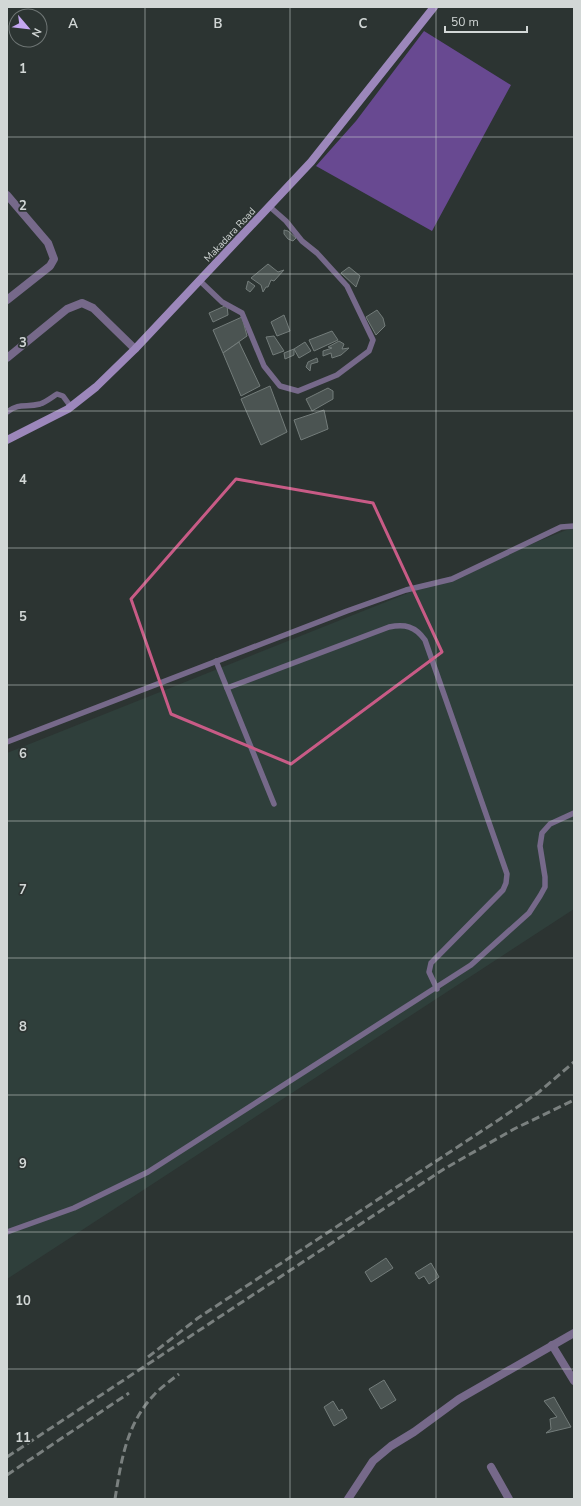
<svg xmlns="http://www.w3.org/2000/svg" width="581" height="1506" viewBox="0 0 581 1506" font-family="'Nunito Sans',sans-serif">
	<rect width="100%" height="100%" fill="#2c3432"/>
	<polygon fill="#2f3f3b" points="574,527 574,909 7,1279 7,753"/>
	<polygon fill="#684991" points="424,31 511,85 432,231 316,166 356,121"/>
	<g fill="#4b5452" stroke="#737c7a">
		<polygon points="284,230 288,231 296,238 293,241 288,239 284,234"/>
		<polygon points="268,264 278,272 284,270 274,281 271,280 268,287 266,287 263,292 261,285 251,278"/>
		<polygon points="349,267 360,276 356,287 341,273"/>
		<polygon points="248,281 255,286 250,292 246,289"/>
		<polygon points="227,305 228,315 213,322 209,313"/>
		<polygon points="377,310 383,318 385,326 376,335 366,317"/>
		<polygon points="284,315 290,331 277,336 271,322"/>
		<polygon points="242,317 247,336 223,353 213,330"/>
		<polygon points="332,331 338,340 314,351 309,340"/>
		<polygon points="274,336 284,351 273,355 266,337"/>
		<polygon points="339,341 344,344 342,349 349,348 341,355 332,358 331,353 323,356 323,351 332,348 328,347"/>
		<polygon points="239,342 260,386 241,396 223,353"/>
		<polygon points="305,342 311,351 299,358 294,349"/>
		<polygon points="294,349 294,355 285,359 284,353"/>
		<polygon points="317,358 318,362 311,364 310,371 306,367 308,362"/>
		<polygon points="270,386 287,432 261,445 241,399"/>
		<polygon points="328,388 333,391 333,399 312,411 306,399"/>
		<polygon points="324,410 328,429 301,440 294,420"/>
		<polygon points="386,1258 393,1268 371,1282 365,1272"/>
		<polygon points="431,1263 439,1277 429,1284 424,1276 419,1279 415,1273"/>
		<polygon points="384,1380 396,1400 381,1409 369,1389"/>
		<polygon points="554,1397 571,1427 546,1433 551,1429 550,1419 557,1417 544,1401"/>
		<polygon points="333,1401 339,1411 342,1409 347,1418 334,1426 324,1407"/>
	</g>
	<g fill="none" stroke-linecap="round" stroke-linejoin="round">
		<g stroke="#76698a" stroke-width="5.5">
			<polyline points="200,281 222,302 242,313 264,366 280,386 298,391 337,375 369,351 373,340 347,286 317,253 302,241 286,221 270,207"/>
			<path d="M7,412C20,402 26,408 40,404C46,402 52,397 57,394L63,396L71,407"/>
			<polyline points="216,661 274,804"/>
			<path d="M227,688L389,627C405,624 415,626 425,640L507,874L506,883L503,890L431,963L429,972L437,989"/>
			<polyline points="7,742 347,611 406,590 452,579 561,527 574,526"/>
			<polyline points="7,1232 74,1208 148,1172 471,965 529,913 540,896 545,887 545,877 540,846 542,833 550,824 574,813"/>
		</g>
		<g stroke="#76698a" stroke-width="8">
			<polyline points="7,195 48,243 54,259 50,266 7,300"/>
			<polyline points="7,358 67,309 82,303 93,308 135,349"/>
			<polyline points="552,1345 574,1381"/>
			<polyline points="491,1467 509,1499"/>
		</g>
		<polyline stroke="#76698a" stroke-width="8" points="348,1499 373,1461 391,1446 414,1432 459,1399 574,1333"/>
		<polyline stroke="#9c87bb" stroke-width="8" points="7,440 68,409 96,387 135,349 311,162 434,7"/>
		<g stroke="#7a807f" stroke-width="3" stroke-dasharray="8 4" stroke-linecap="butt">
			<polyline points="148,1357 198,1318 500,1119 539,1092 574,1062"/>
			<polyline points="7,1457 444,1169 514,1129 574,1100"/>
			<polyline points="7,1475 129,1393"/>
			<path d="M115,1499C121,1462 126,1425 153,1396C160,1388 170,1381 179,1374"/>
		</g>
	</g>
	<path fill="none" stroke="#c85b86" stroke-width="3" stroke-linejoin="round" d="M236,479L373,503L442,652L291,764L171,714L131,599Z"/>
	<path fill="none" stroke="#d2d7d6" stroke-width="1" stroke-opacity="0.55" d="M145,7V1499M290,7V1499M436,7V1499M7,137H574M7,274H574M7,411H574M7,548H574M7,685H574M7,821H574M7,958H574M7,1095H574M7,1232H574M7,1369H574"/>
	<g text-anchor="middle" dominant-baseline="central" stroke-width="3.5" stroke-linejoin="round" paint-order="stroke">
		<g font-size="10" fill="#d2d7d6" stroke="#2c3432">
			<text transform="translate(230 235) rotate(-47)">Makadara Road</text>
		</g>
	</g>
	<g font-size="13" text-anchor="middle" font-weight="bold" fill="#d2d7d6" stroke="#2c3432" stroke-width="3.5" stroke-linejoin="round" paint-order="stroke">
		<text x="73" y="28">A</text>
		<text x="218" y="28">B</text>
		<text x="363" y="28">C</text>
		<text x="23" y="73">1</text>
		<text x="23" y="210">2</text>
		<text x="23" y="347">3</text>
		<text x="23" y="484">4</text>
		<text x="23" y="621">5</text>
		<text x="23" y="758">6</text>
		<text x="23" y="894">7</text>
		<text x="23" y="1031">8</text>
		<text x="23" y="1168">9</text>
		<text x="23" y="1305">10</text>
		<text x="23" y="1442">11</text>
	</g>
	<rect width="581" height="1506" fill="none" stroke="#d2d7d6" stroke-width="16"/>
	<g transform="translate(28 28) rotate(118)"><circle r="19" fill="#2c3432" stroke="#6e7574"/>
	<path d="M0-3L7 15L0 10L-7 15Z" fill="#c4a7f1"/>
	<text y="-6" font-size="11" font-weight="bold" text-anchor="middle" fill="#d2d7d6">N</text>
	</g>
	<path d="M445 26v6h82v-6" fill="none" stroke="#d2d7d6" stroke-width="2"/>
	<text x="451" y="26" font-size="12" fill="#d2d7d6" stroke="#2c3432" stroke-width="3" paint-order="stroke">50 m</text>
</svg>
